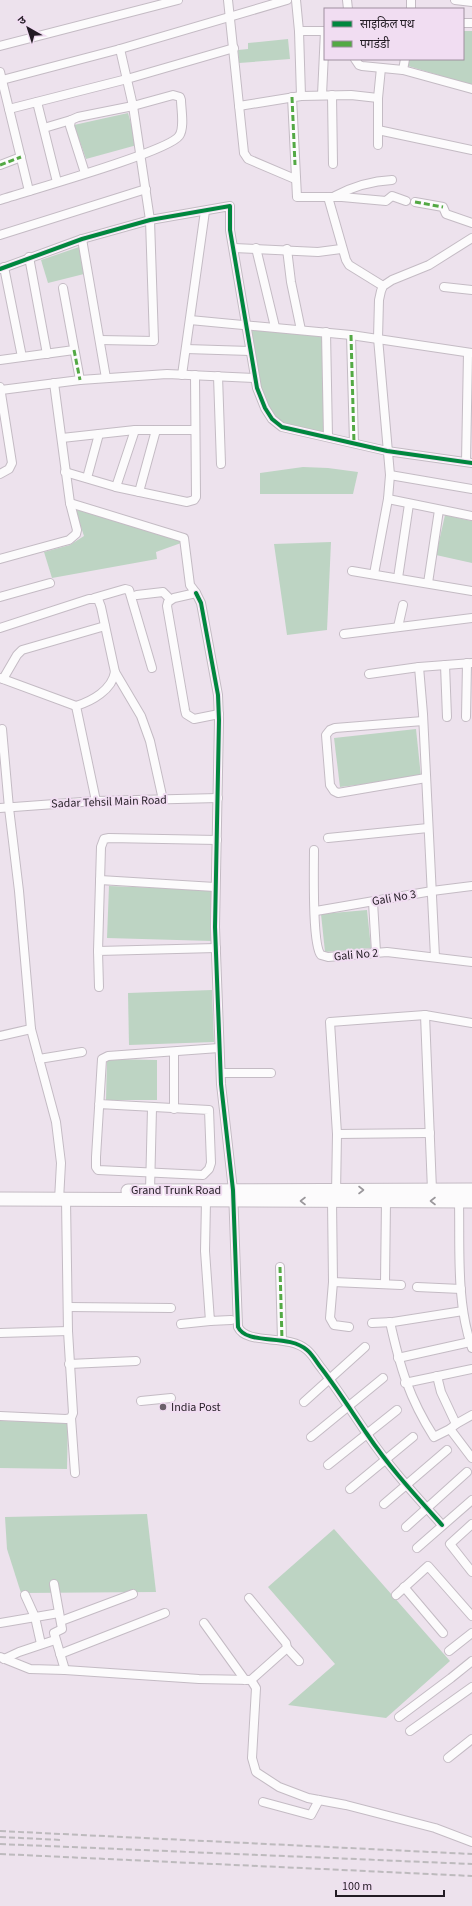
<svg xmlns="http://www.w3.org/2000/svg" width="472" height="1906" viewBox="0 0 472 1906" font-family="'Source Sans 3','Noto Sans Devanagari',sans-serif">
	<rect width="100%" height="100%" fill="#ede2ed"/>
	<g fill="#bdd4c3">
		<polygon points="463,31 472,31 472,85 408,66 409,59 463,59"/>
		<polygon points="288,39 290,59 239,63 238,50 248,49 248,43"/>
		<polygon points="128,113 137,145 86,159 74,125"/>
		<polygon points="79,247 84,274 48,283 41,260"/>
		<path d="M250,328L327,337L332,434C322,432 288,428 281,423C258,407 253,353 250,328Z"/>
		<polygon points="303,467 328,468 358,472 353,494 260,494 260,473"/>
		<polygon points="74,506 181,540 181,543 156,552 157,559 52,578 44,552 70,545 84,536"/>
		<polygon points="445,515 472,521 472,563 436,555"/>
		<polygon points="331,542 327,630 287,635 274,544"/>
		<polygon points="416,729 421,777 340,787 334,738"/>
		<polygon points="109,886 213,890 212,941 107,938"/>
		<polygon points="367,910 371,948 325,952 321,914"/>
		<polygon points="212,990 214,1042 129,1045 128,993"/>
		<polygon points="107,1059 157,1060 157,1100 106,1100"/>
		<polygon points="0,1421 68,1422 67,1469 0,1468"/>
		<polygon points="147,1514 156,1592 21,1593 7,1549 5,1517"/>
		<polygon points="334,1529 450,1661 386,1718 288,1705 335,1664 268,1587"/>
	</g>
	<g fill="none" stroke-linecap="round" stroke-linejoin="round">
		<g stroke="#c4bbc4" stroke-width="10">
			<g id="minor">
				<polyline points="228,0 244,153 248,159 295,179"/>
				<polyline points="296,0 299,31 301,96"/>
				<polyline points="347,0 348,9"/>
				<polyline points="455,0 472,2"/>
				<polyline points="411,9 411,0"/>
				<polyline points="463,23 472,23"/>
				<polyline points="299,31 325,31"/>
				<polyline points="0,46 178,0"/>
				<polyline points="355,59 359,65 362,66 403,70 472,89"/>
				<polyline points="403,70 405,59"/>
				<polyline points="0,72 29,191"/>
				<polyline points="2,80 120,49 287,0"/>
				<polyline points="322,95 325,31"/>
				<polyline points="332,95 333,164"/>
				<polyline points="292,97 297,197 342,197 386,201 392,196 406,201"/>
				<polyline points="37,102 57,182"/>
				<polyline points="239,106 301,96 351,95 378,98"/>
				<polyline points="9,109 127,79 234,48"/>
				<polyline points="44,128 71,120"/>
				<polyline points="378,130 472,150"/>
				<polyline points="378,145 378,98 381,68"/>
				<polyline points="0,165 21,157"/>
				<path d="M335,196C354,186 371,181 392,180"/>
				<polyline points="328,197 346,260 349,265 383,286"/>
				<path d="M0,200C27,191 168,152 179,136C185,128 181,109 181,100L180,97L173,95L133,106L78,117L71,120L70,126L85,173"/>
				<polyline points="415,202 443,207 446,214 472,223"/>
				<polyline points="0,235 146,189"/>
				<polyline points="82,239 106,378"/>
				<polyline points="234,248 318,252 341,249"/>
				<polyline points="256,248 275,327"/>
				<polyline points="287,249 291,282 301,330"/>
				<polyline points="29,257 47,354"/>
				<polyline points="4,267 22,357"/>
				<polyline points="0,269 82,239 150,220 230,206 230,230 257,388 265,408 272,419 282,427 387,451 472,463"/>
				<polyline points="444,287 472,290"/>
				<polyline points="63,288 80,380"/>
				<polyline points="190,320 351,335 472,353"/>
				<polyline points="326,332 328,437"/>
				<polyline points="351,335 354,443"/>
				<polyline points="100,340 154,341 150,220 133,106 120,49"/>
				<polyline points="186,349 250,351"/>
				<polyline points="0,360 74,350"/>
				<polyline points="182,375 205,211"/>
				<polyline points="218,376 221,464"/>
				<polyline points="0,387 12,463 9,469 0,474"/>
				<polyline points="1,390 80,380 167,374 254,378"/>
				<polyline points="62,438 135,430 194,430"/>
				<polyline points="466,462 468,353"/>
				<polyline points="65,472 116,487 187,502 194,500 196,497 195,375"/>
				<polyline points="390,475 472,489"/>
				<polyline points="87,478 99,434"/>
				<polyline points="116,487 135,430"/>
				<polyline points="139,492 156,430"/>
				<polyline points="388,499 472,516"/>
				<polyline points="70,503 184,538 190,585 196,593 174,598 168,602 167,606 185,710 186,714 194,719 219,714"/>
				<polyline points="0,559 69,540 76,534 77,530 70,503 54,383"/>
				<polyline points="352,571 472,591"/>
				<polyline points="374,574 388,499 390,475 378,338 379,300 381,291 383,286 392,280 429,265 472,238"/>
				<polyline points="398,578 409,504"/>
				<polyline points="428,583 439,510"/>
				<path d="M196,593L201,603L218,695L219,720L215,927L221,1084L233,1190L238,1327C247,1346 288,1333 307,1350C313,1355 317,1363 322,1369C338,1390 352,1412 367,1434C389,1467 416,1496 442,1525"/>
				<polyline points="137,595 163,592 170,599"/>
				<polyline points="0,597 50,583"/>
				<polyline points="94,598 125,589 129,590 152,668"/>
				<polyline points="398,627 403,605"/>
				<path d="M0,628L89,599H98L101,607L115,672C112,690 92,701 76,706"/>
				<polyline points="344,634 472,618"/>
				<polyline points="445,665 447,717"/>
				<polyline points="419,667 423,714 435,957"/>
				<polyline points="115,672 141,716 150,741 163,800"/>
				<polyline points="369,674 419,667 472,663"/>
				<polyline points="0,678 76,706"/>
				<polyline points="3,679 17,655 22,650 105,626"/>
				<polyline points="76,706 96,801"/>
				<polyline points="466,717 467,663"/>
				<polyline points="423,721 335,728 330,730 326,735 330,785 334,791 338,793 426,778"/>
				<polyline points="2,729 9,808 19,891 31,1029 56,1122 61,1163 59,1200"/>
				<polyline points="0,808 96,801 218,798"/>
				<polyline points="328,838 428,828"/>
				<path d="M314,850C314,868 312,945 321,955L328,957L387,952L472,962"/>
				<polyline points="100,880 215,887"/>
				<polyline points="373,902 376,952"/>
				<polyline points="316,911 432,891 472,886"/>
				<polyline points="98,951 101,847 104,839 109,838 217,840"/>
				<polyline points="99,987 98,951 216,948"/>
				<polyline points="425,1015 432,1190"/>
				<polyline points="0,1036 31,1029"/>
				<polyline points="174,1052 174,1109"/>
				<polyline points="39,1059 82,1052"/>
				<polyline points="221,1073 271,1073"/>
				<polyline points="99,1104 209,1110 211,1163 209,1169 203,1175 98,1170 96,1167 96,1157 102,1059 108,1056 219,1048"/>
				<polyline points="337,1134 430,1133"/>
				<polyline points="150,1191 152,1108"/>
				<polyline points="336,1194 337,1134 330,1022 425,1015 472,1023"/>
				<polyline points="206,1201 205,1251 210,1321 231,1320"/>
				<polyline points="332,1201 333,1282 330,1318 334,1325 349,1327"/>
				<path d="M459,1201C460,1249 456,1302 472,1348"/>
				<polyline points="280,1267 282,1340"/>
				<polyline points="333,1282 401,1285"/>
				<polyline points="385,1283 386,1201"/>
				<polyline points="417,1287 461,1289"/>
				<polyline points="68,1307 171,1308"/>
				<path d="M390,1322C400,1367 409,1398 434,1437L450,1429"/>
				<polyline points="372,1323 393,1322 463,1311"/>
				<polyline points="181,1324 210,1321"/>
				<polyline points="0,1333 68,1331"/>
				<polyline points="398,1358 470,1342"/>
				<polyline points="69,1364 136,1361"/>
				<polyline points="437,1376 441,1392 456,1424 450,1429 472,1458"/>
				<polyline points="405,1383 472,1369"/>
				<polyline points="141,1401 171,1398"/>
				<polyline points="304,1402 365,1347"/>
				<polyline points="0,1416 66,1419 71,1418 73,1413 68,1331 66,1200"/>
				<polyline points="71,1418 75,1473"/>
				<polyline points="456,1424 472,1415"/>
				<polyline points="311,1437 383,1378"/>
				<polyline points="328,1465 397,1410"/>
				<polyline points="350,1489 413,1437"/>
				<polyline points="384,1504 447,1450"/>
				<polyline points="472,1524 450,1544 472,1572"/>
				<polyline points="406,1527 467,1472"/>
				<polyline points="417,1548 472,1500"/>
				<polyline points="54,1584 62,1629 54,1633 65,1670"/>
				<polyline points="404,1587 443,1633"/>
				<polyline points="25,1595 35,1617 41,1644"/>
				<polyline points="396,1595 428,1566 472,1616"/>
				<polyline points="249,1598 286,1643 287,1648 251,1680"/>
				<polyline points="61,1621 133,1594"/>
				<polyline points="0,1623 59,1613"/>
				<polyline points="204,1623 245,1680"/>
				<polyline points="287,1648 299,1661"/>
				<polyline points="449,1651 472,1633"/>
				<polyline points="60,1654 165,1613"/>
				<polyline points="0,1657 30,1669 65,1670 199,1679 251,1680 256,1688 252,1758 256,1772 279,1787 308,1798 346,1805 435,1828 472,1842"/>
				<polyline points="4,1659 19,1652 55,1640"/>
				<polyline points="399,1717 451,1678 472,1661"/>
				<polyline points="410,1731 472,1687"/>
				<polyline points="448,1758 472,1739"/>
				<polyline points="263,1802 311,1815 319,1800"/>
			</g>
		</g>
		<g stroke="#c4bbc4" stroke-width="15">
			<g id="trunk">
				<polyline points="128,1191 472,1190"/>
				<polyline points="0,1199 472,1201"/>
			</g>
		</g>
		<use href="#minor" stroke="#fcfbfc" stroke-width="8"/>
		<use href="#trunk" stroke="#fcfbfc" stroke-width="13"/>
		<g stroke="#bdbabd" stroke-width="2" stroke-dasharray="6 3" stroke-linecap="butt">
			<polyline points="0,1831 472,1854"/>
			<polyline points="0,1837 62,1840"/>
			<polyline points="0,1844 472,1864"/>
			<polyline points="0,1854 472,1876"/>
		</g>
		<g stroke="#53a944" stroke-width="3" stroke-dasharray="6 3" stroke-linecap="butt">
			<polyline points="292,97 295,165"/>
			<polyline points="0,165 21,157"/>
			<polyline points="415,202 443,207"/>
			<polyline points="351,335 354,443"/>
			<polyline points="74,350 80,380"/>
			<polyline points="280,1267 282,1340"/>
		</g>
		<g stroke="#f1ddf2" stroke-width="6">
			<g id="cycleway">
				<polyline points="0,269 82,239 150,220 230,206 230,230 257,388 265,408 272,419 282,427 387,451 472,463"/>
				<path d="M196,593L201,603L218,695L219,720L215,927L221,1084L233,1190L238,1327C247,1346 288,1333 307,1350C313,1355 317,1363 322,1369C338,1390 352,1412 367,1434C389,1467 416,1496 442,1525"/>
			</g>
		</g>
		<use href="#cycleway" stroke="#00873e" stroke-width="4"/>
	</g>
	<defs><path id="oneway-chevron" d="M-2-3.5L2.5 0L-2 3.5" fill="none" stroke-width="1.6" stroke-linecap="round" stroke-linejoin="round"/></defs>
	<g stroke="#9a979b">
		<use href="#oneway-chevron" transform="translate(361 1190)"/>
		<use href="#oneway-chevron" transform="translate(303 1201) rotate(180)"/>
		<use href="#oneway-chevron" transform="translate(433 1201) rotate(-180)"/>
	</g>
	<circle fill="#6a616a" stroke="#f1ddf2" stroke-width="1.5" cx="163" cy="1407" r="4"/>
	<g text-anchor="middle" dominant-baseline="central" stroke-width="4" stroke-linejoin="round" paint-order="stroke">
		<g font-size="12" fill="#231c24" stroke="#f1ddf2">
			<text transform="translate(109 802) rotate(-2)">Sadar Tehsil Main Road</text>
			<text transform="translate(394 898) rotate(-10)">Gali No 3</text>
			<text transform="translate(356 955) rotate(-5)">Gali No 2</text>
			<text x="176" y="1190">Grand Trunk Road</text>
		</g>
		<g font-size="12" fill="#231c24" stroke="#f1ddf2" text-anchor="start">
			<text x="171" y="1407">India Post</text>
		</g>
	</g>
	<rect x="324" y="8" width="140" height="52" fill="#f1ddf2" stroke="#9f90a0"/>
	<rect x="332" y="21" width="20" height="6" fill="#00873e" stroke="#9f90a0"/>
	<text x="360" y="28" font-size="12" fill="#231c24">साइकिल पथ</text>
	<rect x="332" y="41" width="20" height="6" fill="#53a944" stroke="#9f90a0"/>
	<text x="360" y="48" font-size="12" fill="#231c24">पगडंडी</text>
	<g transform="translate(28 28) rotate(321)" stroke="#f1ddf2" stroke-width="3" paint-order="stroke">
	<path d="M0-3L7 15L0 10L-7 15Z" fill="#231c24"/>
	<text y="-6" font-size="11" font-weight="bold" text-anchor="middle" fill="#231c24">उ</text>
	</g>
	<path d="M336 1890v6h108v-6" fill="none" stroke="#231c24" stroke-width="2"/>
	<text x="342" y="1890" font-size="12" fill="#231c24" stroke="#f1ddf2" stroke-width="3" paint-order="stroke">100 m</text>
</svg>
